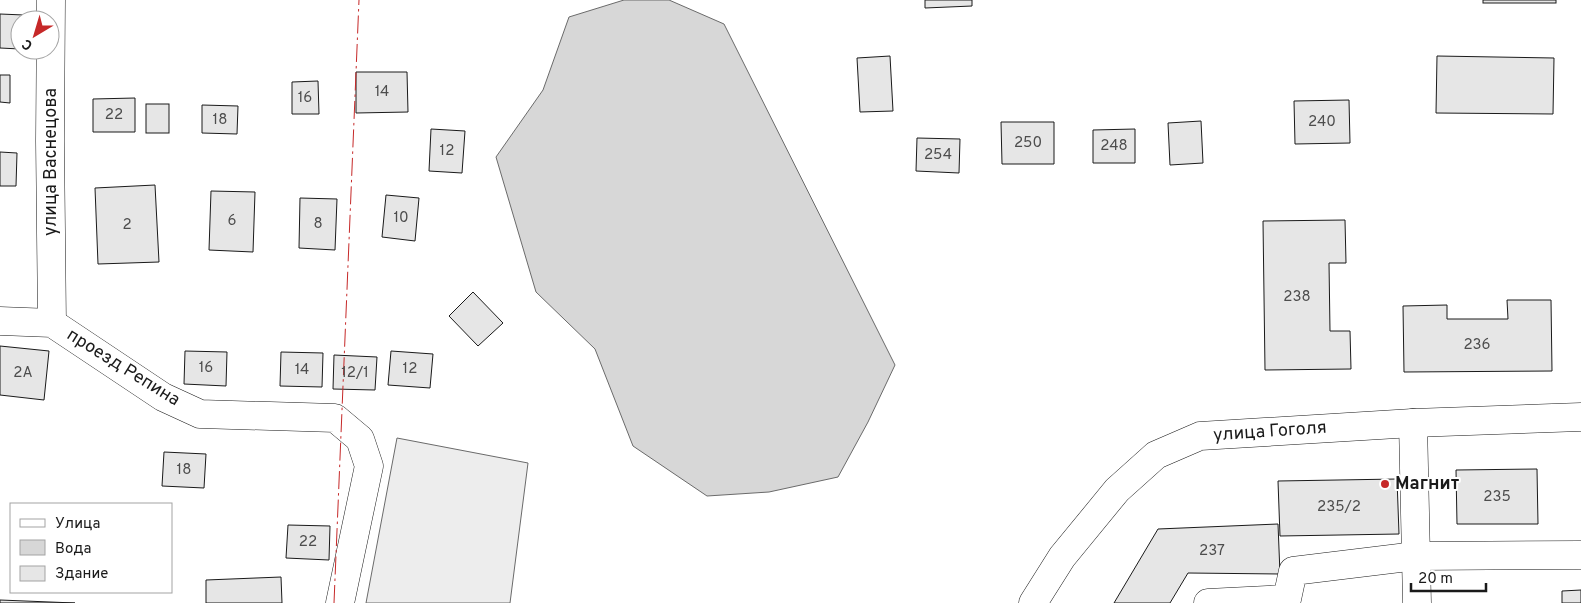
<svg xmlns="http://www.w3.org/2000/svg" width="1581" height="603" viewBox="0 0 1581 603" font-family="Overpass,sans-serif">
	<rect width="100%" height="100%" fill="#fff"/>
	<polygon fill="#ededed" stroke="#6a6a6a" points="397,438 528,463 510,603 366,603"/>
	<polygon fill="#d7d7d7" stroke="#6a6a6a" points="624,0 669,0 724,24 895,365 868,422 838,477 769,492 707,496 633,446 595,349 536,292 496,157 543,90 569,17"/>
	<g fill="#e6e6e6" stroke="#1a1a1a">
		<polygon points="925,0 972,0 972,6 925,8"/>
		<rect x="1483" y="0" width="73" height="3"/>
		<polygon points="0,14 24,15 24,20 20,20 20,49 0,48"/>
		<polygon points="890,56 893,111 860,112 857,58"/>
		<polygon points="1437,56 1554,58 1553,114 1436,113"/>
		<polygon points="356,72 407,72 408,112 356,113"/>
		<polygon points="0,75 10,75 10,103 0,102"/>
		<polygon points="318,81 319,114 292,114 292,82"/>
		<polygon points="135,98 135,132 93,132 93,99"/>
		<polygon points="1349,100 1350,143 1295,144 1294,101"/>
		<rect x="146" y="104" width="23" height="29"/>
		<polygon points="202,105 238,106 237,134 202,133"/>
		<polygon points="1201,121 1203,163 1170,165 1168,123"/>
		<polygon points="1001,122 1054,122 1054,164 1002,164"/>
		<polygon points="431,129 465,131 462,173 429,171"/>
		<polygon points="1135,129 1135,163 1093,163 1093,130"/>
		<polygon points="917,138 960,139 959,173 916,171"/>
		<polygon points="0,152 17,153 16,186 0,186"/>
		<polygon points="155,185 159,262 98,264 95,188"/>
		<polygon points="211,191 255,192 253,252 209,250"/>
		<polygon points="386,195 419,198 415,241 382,237"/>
		<polygon points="300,198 337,199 335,250 299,248"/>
		<polygon points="1345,220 1346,263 1329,263 1330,331 1350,331 1351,369 1265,370 1263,221"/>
		<polygon points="473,292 503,323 478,346 449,316"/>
		<polygon points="1507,300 1551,300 1552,371 1404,372 1403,306 1447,305 1447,319 1508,319"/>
		<polygon points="0,346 49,351 44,400 0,395"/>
		<polygon points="185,351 227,352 226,386 184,384"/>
		<polygon points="391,351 433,354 430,388 388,385"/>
		<polygon points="281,352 323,353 322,387 280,386"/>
		<polygon points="334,355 377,357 375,390 333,389"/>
		<polygon points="164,452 206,454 204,488 162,486"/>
		<polygon points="1537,469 1538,524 1457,524 1456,470"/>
		<polygon points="1397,479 1399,534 1280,536 1278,481"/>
		<polygon points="1278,524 1280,574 1188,573 1170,603 1114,603 1158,529"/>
		<polygon points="288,525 330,526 329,560 286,558"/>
		<polygon points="281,577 282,603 206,603 206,580"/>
		<polygon points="1581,590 1581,603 1562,603 1562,591"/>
		<polygon points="0,600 75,603 0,603"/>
	</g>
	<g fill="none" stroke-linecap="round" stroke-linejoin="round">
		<g stroke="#1a1a1a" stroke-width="29">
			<g id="minor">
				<polyline points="51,0 50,141 52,323"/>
				<polyline points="0,321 52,323 163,397 200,414 335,418 360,439 369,466 340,603"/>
				<polyline points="1413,423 1417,603"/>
				<polyline points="1033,603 1062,557 1117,490 1156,455 1200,436 1413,423 1581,417"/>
				<polyline points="1208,603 1287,599 1293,571 1416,556 1581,555"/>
			</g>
		</g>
		<use href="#minor" stroke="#fff" stroke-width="28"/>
		<polyline stroke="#c62828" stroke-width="1" stroke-dasharray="18 4 2.5 4" stroke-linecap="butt" points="334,603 359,0"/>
	</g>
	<circle fill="#c62828" stroke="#fff" stroke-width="2" cx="1385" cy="484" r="5"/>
	<g text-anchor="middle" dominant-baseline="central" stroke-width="4" stroke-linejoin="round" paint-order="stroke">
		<g font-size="15" fill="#4d4d4d">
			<text x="382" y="92">14</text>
			<text x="305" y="98">16</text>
			<text x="114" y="115">22</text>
			<text x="220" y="120">18</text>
			<text x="1322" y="122">240</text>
			<text x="1028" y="143">250</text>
			<text x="1114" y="146">248</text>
			<text x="447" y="151">12</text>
			<text x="938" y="155">254</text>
			<text x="401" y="218">10</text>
			<text x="232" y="221">6</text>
			<text x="318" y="224">8</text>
			<text x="127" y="225">2</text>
			<text x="1297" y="297">238</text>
			<text x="1477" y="345">236</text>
			<text x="206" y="368">16</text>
			<text x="410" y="369">12</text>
			<text x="302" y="370">14</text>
			<text x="23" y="373">2А</text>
			<text x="355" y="373">12/1</text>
			<text x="184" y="470">18</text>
			<text x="1497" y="497">235</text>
			<text x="1339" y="507">235/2</text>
			<text x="308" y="542">22</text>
			<text x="1212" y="551">237</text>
		</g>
		<g font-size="18" fill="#1a1a1a" stroke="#fff">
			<text transform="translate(51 162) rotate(-90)">улица Васнецова</text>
			<text transform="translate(123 368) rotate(32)">проезд Репина</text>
			<text transform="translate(1270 432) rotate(-4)">улица Гоголя</text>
		</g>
		<g font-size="18" font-weight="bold" fill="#1a1a1a" stroke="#fff" text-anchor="start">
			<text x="1395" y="484">Магнит</text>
		</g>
	</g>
	<rect x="10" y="503" width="162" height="90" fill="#ffffff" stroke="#a3a3a3"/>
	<rect x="20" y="519" width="25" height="8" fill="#ffffff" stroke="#a3a3a3"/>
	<text x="55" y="528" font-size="15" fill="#1a1a1a">Улица</text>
	<rect x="20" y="540" width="25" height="15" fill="#d7d7d7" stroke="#a3a3a3"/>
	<text x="55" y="553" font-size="15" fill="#1a1a1a">Вода</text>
	<rect x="20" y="566" width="25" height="15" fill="#e6e6e6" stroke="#a3a3a3"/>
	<text x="55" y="578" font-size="15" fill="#1a1a1a">Здание</text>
	<g transform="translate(35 35) rotate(218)"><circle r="24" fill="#ffffff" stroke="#a3a3a3"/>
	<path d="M0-4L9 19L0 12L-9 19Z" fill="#c62828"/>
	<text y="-8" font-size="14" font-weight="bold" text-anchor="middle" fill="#1a1a1a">С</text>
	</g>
	<path d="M1411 583v8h75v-8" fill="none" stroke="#1a1a1a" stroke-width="2.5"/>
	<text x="1418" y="583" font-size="15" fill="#1a1a1a" stroke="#ffffff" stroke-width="4" paint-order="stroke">20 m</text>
</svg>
